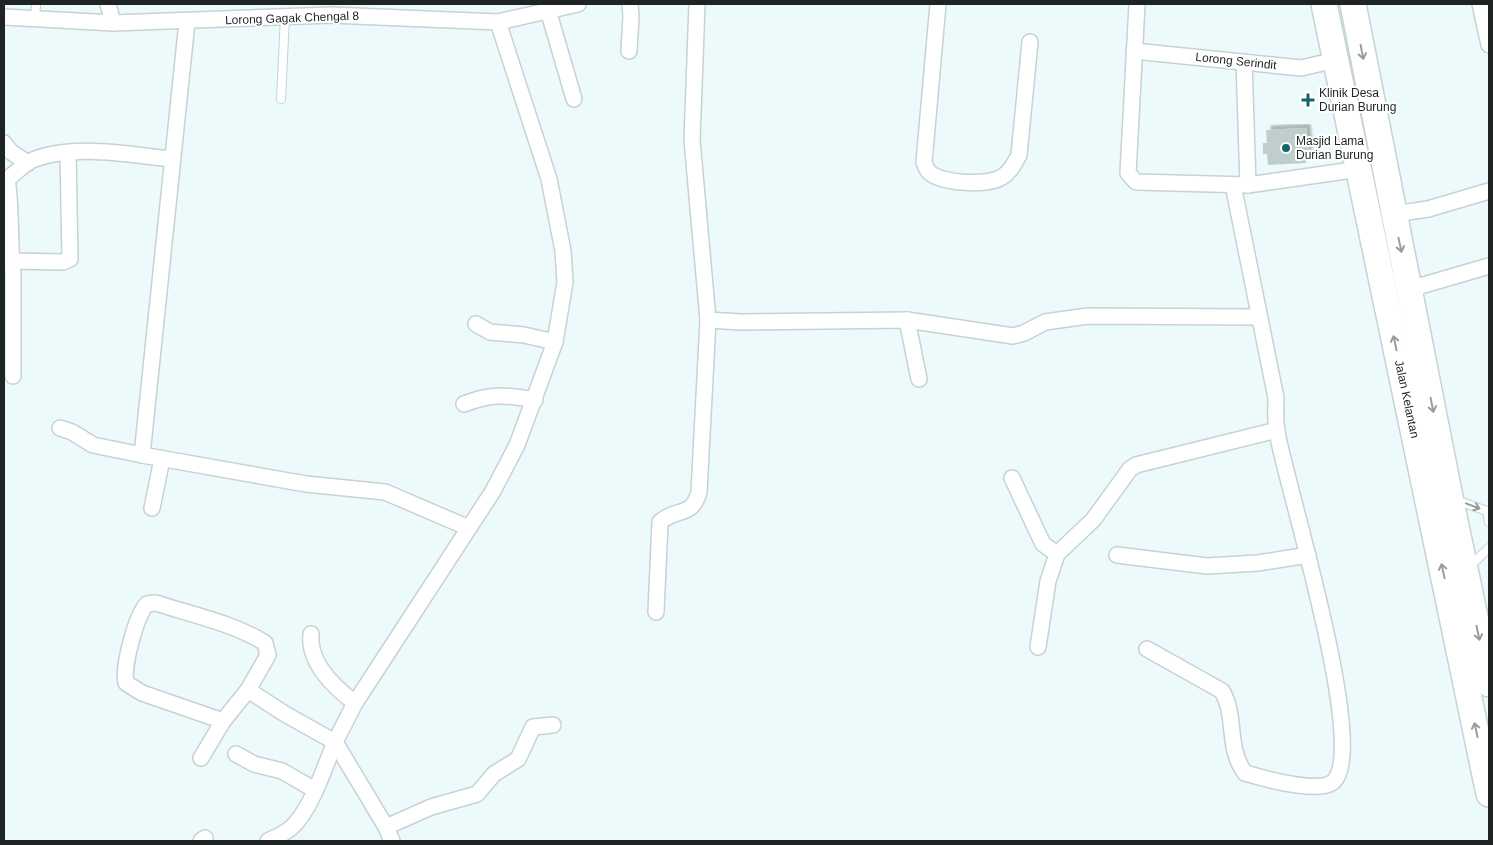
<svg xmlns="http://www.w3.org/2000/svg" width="1493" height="845" viewBox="0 0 1493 845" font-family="Arial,sans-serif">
	<defs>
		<filter id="shadow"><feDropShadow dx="4.5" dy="-4.5" stdDeviation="1" flood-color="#0004"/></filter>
	</defs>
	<rect width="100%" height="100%" fill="#edfafb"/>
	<polygon fill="#c0cdcd" filter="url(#shadow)" points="1306,128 1309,153 1306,153 1306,163 1268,165 1267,154 1263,154 1263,143 1267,143 1266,130"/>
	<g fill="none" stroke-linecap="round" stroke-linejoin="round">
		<g stroke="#c6d2d3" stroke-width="10">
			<g id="service">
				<polyline points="35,19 36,4"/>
				<polyline points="281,99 285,17"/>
				<polyline points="1456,500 1487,511 1489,522"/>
				<polyline points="1469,567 1489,548"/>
			</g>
		</g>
		<g stroke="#c6d2d3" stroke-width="18">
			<g id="minor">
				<polyline points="108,4 113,23"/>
				<polyline points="697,4 692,140 708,320 741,322 907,320 919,379"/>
				<path d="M938,4L924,162C925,165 927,170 929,172C941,184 989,186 1002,177C1011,171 1014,164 1019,155L1030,42"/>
				<polyline points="1137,4 1128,173 1136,182 1248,185 1359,169"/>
				<polyline points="1480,4 1489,45"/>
				<polyline points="548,10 574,99"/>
				<polyline points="4,17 113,23 331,15 498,22 578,4"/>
				<polyline points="187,22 142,455 306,484 385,492 469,528"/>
				<polyline points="629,51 631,17 630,4"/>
				<polyline points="1134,51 1301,68 1336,60"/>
				<polyline points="1244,62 1248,185"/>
				<polyline points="4,143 11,152 28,163"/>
				<path d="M7,179C12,210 9,242 13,273V376"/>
				<path d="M4,181C15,175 23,163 35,159C77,144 129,155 172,159"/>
				<polyline points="1394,214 1428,209 1489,191"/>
				<polyline points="10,261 63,262 70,259 68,153"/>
				<polyline points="1410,289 1489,266"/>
				<polyline points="907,320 1013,336 1024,333 1045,322 1088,316 1258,317"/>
				<polyline points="476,324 490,332 524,335 555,342"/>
				<path d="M464,404C492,393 506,395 535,400"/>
				<polyline points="60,428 72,432 93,445 142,455"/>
				<polyline points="1012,478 1043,544 1057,554 1093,520 1130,469 1136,465 1277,430"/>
				<polyline points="152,508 162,459"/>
				<polyline points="1117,555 1207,566 1258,563 1308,555"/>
				<path d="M656,612L660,522C677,507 692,518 699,492L708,320"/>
				<path d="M311,634C308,663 334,687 355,703"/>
				<polyline points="1038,647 1048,581 1057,554"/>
				<path d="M1147,649L1222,691C1237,716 1226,748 1245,773C1262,778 1319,794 1333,782C1370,751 1286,485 1277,432C1275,421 1276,409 1276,398L1233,185"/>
				<path d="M223,721L142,693L126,683C122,669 136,615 147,604L156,603C192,615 233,623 265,643L268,655L248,690L285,714L335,742C325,766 311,810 292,827C286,833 276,837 268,841"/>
				<polyline points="236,754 254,764 282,771 315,790"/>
				<polyline points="201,758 223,721 248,690"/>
				<polyline points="386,827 431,807 477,794 494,774 518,759 533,727 553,725"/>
				<polyline points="201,841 205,838"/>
				<polyline points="392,841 386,827 335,742 355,703 493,491 517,445 555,342 565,282 563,251 549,179 498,22"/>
			</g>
		</g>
		<g stroke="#c6d2d3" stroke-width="28">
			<g id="trunk">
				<polyline points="1324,4 1489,794"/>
				<polyline points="1353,4 1450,497 1489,684"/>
			</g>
		</g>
		<use href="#service" stroke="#fff" stroke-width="8"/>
		<use href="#minor" stroke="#fff" stroke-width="15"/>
		<use href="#trunk" stroke="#fff" stroke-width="25"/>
	</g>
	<defs><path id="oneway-shaft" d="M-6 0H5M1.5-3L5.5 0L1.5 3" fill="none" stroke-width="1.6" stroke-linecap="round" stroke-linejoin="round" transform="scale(1.25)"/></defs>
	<g stroke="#9a9c9c">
		<use href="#oneway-shaft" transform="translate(1362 52) rotate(79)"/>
		<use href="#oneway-shaft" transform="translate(1400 245) rotate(78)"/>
		<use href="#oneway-shaft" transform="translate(1395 343) rotate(-102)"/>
		<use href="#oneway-shaft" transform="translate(1432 405) rotate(79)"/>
		<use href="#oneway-shaft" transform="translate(1473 506) rotate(21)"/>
		<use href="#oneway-shaft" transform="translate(1443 571) rotate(-102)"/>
		<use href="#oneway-shaft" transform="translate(1478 633) rotate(78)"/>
		<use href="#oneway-shaft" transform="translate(1476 730) rotate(-102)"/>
	</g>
	<g fill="#146468" stroke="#fff" stroke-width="2">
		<path d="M1305.5 92.5h5v5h5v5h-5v5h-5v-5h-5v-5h5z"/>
		<circle cx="1286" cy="148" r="5"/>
	</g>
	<g text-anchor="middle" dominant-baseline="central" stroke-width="4" stroke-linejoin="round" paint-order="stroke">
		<g font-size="12" fill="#1e2323" stroke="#fff">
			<text transform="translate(292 18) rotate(-2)">Lorong Gagak Chengal 8</text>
			<text transform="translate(1236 61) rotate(6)">Lorong Serindit</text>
			<text transform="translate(1407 399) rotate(78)">Jalan Kelantan</text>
		</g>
		<g font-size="12" fill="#1e2323" stroke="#fff" text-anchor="start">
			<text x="1319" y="93">Klinik Desa<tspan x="1319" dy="14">Durian Burung</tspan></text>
			<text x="1296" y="141">Masjid Lama<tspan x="1296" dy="14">Durian Burung</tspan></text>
		</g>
	</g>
	<rect width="1493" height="845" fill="none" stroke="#1e2323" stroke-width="10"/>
</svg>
